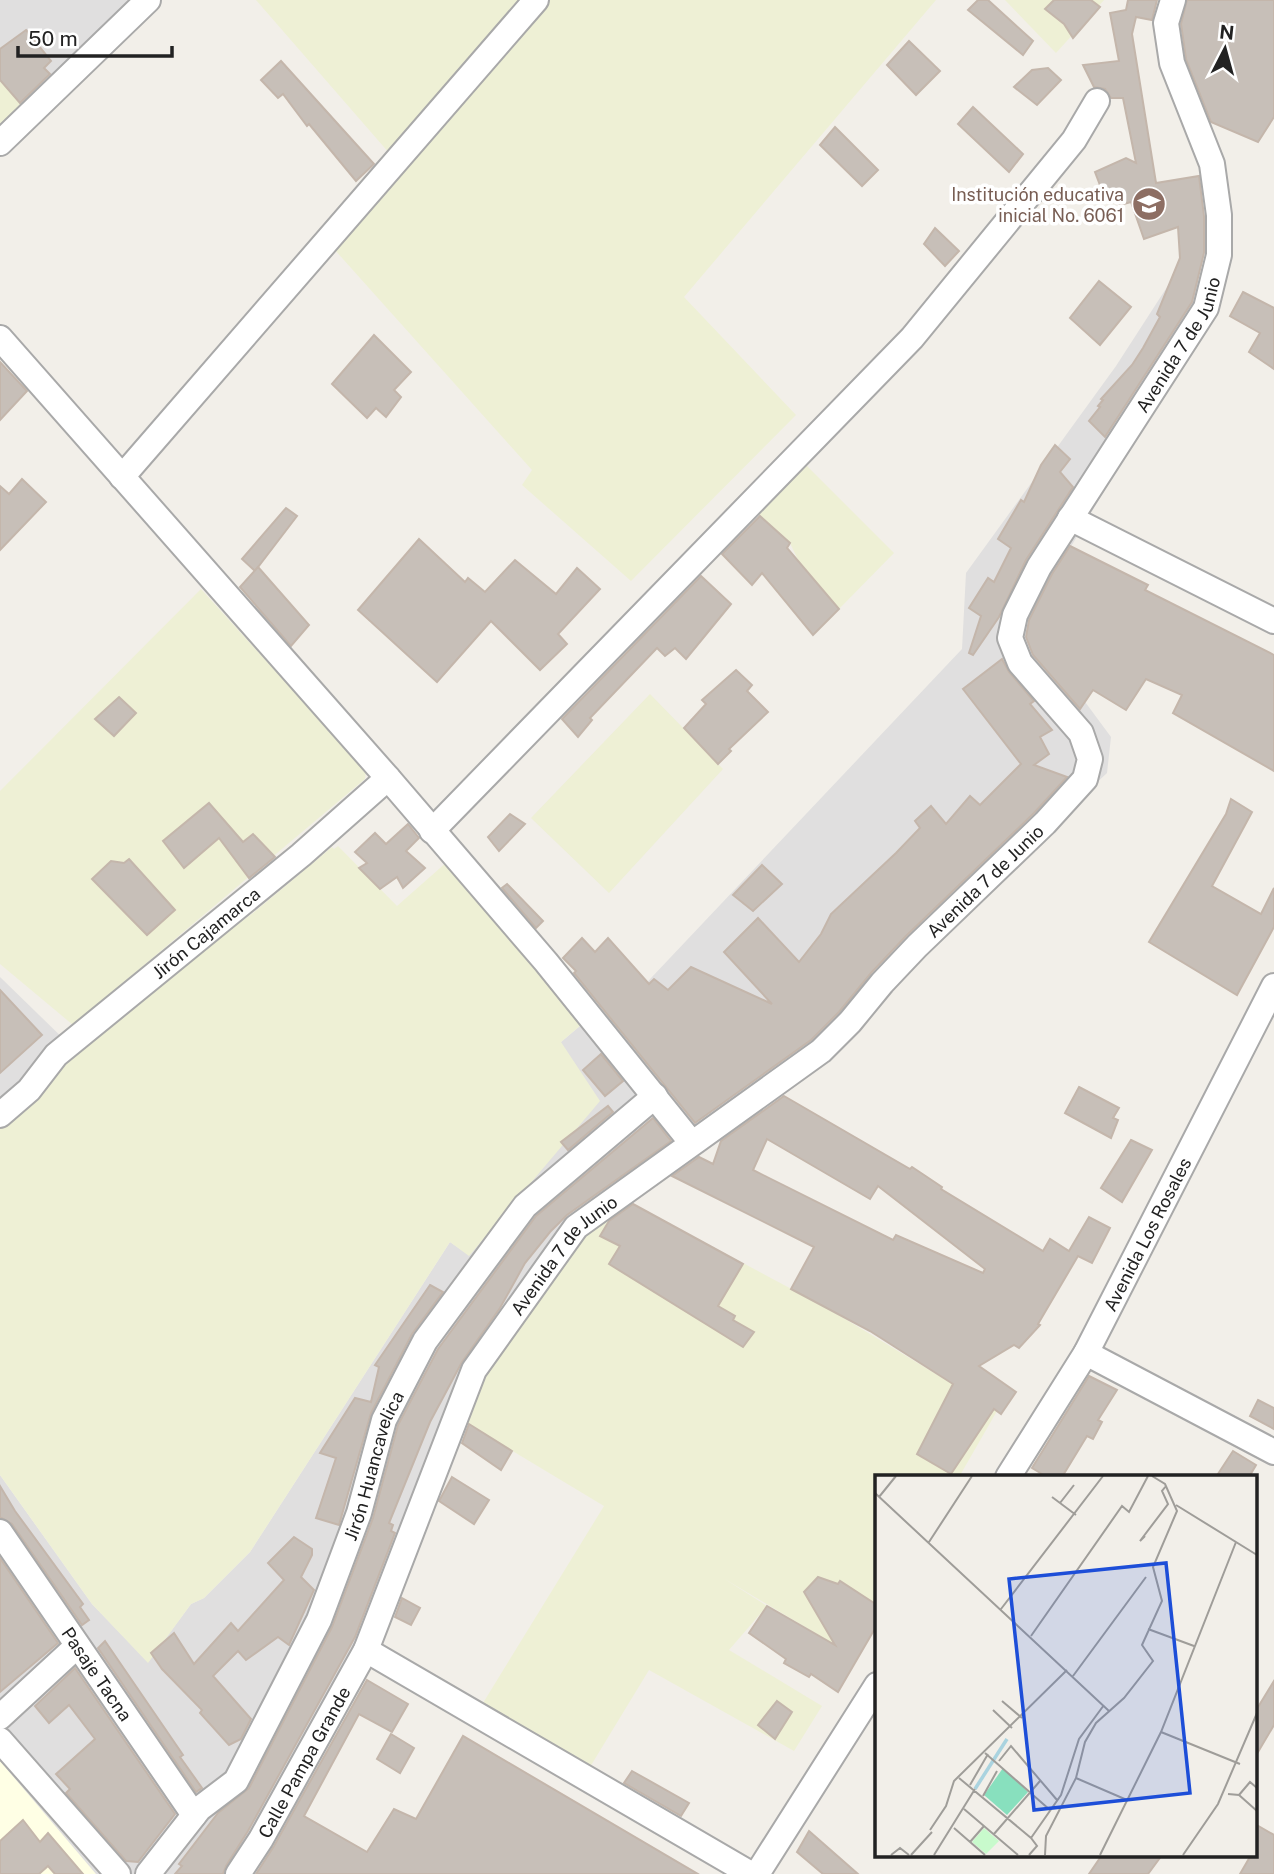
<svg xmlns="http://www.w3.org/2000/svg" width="1274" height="1874" viewBox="0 0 1274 1874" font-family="'Public Sans',sans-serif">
	<rect width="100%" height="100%" fill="#f2efe9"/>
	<g fill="#e0dfdf">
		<polygon points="0,0 136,0 0,128"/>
		<polygon points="1178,270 1221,295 1026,622 1111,737 1107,773 837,1029 542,1261 443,1427 300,1803 250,1874 0,1874 0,1475 92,1604 148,1662 191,1604 204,1598 250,1552 450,1242 469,1255 539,1172 561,1042 587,1020 617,1014 962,649 966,573 1116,366"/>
		<polygon points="0,977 75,1050 31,1100 0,1128"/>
	</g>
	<polygon fill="#ffffe5" points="0,1761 96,1874 0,1874"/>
	<g fill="#eef0d5">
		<polygon points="256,0 525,0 390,154"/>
		<polygon points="550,0 936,0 684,297 796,415 631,581 522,485 532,470 334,249"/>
		<polygon points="1005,0 1104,0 1056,53"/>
		<polygon points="0,80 26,109 0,134"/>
		<polygon points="800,459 894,553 839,609 799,562 790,543 750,507"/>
		<polygon points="201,589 366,771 365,779 73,1025 0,964 0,791"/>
		<polygon points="650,694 723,769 609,893 531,818"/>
		<polygon points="338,846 397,906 448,861 587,1020 561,1042 600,1101 469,1256 450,1242 250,1552 204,1598 191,1604 148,1663 92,1604 0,1475 0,1128 31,1100 75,1050 142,995 253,913 332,847 334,849"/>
		<polygon points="629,1202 827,1308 997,1411 959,1477 877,1477 877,1623 857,1658 723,1578 767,1606 729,1650 822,1706 794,1751 649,1670 590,1767 483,1703 604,1506 456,1417 589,1224"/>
	</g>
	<g fill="#c7bfb8" stroke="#c4b6ab" stroke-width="2" fill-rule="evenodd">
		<polygon points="978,0 988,0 1033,41 1023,55 968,10"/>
		<polygon points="1054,0 1091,0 1100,7 1073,38 1064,24 1045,9"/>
		<polygon points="1128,0 1157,0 1152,20 1136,17 1132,34 1156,183 1199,176 1204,216 1204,253 1192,302 1105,437 1089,421 1100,407 1098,406 1103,400 1101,399 1132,365 1143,348 1160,317 1157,314 1180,258 1178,227 1144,239 1131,202 1120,205 1115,189 1103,193 1095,172 1126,158 1136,163 1123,98 1111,98 1105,89 1094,87 1083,65 1119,61 1110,13 1126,10"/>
		<polygon points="1187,0 1274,0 1274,117 1258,142 1211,122 1186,59 1181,24"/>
		<polygon points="26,30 51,61 44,68 50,74 20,103 0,80 0,49"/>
		<polygon points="909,41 940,71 916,95 887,65"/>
		<polygon points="281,61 374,164 356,181 309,124 307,126 283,94 278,98 261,80"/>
		<polygon points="1048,68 1061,80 1037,105 1014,87 1032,70"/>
		<polygon points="973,107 1023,154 1009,172 958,124"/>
		<polygon points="835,127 878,170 862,186 820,145"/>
		<polygon points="935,228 959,251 945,266 924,244"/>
		<polygon points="1099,281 1131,307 1100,345 1070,318"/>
		<polygon points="1243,292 1274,308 1274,369 1249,352 1260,333 1230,316"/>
		<polygon points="374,335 411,372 394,390 401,397 386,417 376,408 367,418 332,384"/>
		<polygon points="0,362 27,391 0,420"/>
		<polygon points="1055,445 1070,459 1060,472 1073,487 1026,560 999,617 973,655 969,653 981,616 969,608 988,578 994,582 1011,548 998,539 1021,500 1024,502 1041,465"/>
		<polygon points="22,479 46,502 0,550 0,486 9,494"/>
		<polygon points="286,508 297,516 255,571 242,559"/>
		<polygon points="760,516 790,543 787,548 839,609 813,635 762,573 752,585 722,554"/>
		<polygon points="419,539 465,582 468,578 485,592 515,560 556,594 577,568 600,589 558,634 567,644 540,670 491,621 437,682 358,610"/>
		<polygon points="1070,546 1148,585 1145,590 1274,655 1274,771 1173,713 1182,695 1146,679 1126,710 1093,690 1080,709 1033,655 1026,637 1029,620 1052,574"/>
		<polygon points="258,567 309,625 291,646 240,587"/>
		<polygon points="701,576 731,604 686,659 675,648 665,656 657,648 590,718 592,720 578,737 562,719"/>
		<polygon points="1002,659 1009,672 1034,701 1030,704 1052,730 1040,737 1049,754 1034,765 1067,777 1034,813 906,936 871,973 839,1012 811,1040 695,1123 574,973 576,971 563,958 582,938 595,952 608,938 649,984 654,979 668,990 691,967 772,1004 724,952 758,918 799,962 821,934 831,914 896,853 920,828 915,821 931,806 946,824 970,796 980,805 1021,764 963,689"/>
		<polygon points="736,670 752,685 747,691 768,712 729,749 731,751 718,764 684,728 706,704 702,700"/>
		<polygon points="119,697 136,713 114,736 95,719"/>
		<polygon points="1231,799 1252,812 1212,886 1261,914 1274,888 1274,927 1237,995 1149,942 1226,814"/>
		<polygon points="209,803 243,842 253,834 275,857 249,878 219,838 184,868 163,841"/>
		<polygon points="510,814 525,824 499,851 488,837"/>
		<polygon points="408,824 419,838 406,851 425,868 403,888 397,877 380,889 359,868 367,863 355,852 375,833 386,844"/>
		<polygon points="129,859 175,910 147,935 92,879 111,861 124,863"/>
		<polygon points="762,865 782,884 753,911 733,895"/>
		<polygon points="507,884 543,921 536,928 502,888"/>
		<polygon points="0,990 42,1035 0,1073"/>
		<polygon points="601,1054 623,1081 605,1096 583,1070"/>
		<polygon points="1079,1087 1119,1108 1113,1118 1118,1120 1111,1138 1065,1113"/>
		<path d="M784,1096L910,1169L912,1167L942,1187L941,1189L1043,1251L1050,1239L1069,1251L1089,1217L1110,1228L1092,1263L1078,1256L1038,1324L1040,1325L1019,1348L1014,1345L979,1366L1016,1392L1001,1414L994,1409L951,1474L917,1454L953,1384L870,1331L791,1289L814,1247L672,1176L699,1157L713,1164L721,1141ZM767,1139L870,1199L878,1186L985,1269L983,1273L896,1235L893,1240L753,1170Z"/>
		<polygon points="608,1106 613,1112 568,1150 561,1142"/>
		<polygon points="653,1118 671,1141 567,1215 550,1232 525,1263 500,1308 462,1362 430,1422 389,1523 393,1525 391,1531 395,1533 355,1637 248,1831 226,1866 223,1874 175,1874 182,1866 179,1864 218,1813 249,1788 332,1627 373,1518 398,1425 438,1349 536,1216"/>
		<polygon points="1131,1140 1152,1150 1122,1202 1101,1188"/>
		<polygon points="633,1204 743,1264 718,1306 735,1316 733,1320 754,1332 743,1347 609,1264 620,1246 600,1236 609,1221"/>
		<polygon points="430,1285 443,1292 412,1334 371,1413 339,1525 316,1518 336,1458 320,1453 355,1398 371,1402 379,1367 375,1365"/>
		<polygon points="1089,1376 1117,1390 1098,1420 1102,1422 1093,1439 1087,1436 1062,1477 1047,1477 1032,1468"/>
		<polygon points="1258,1400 1274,1408 1274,1429 1250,1416"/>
		<polygon points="469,1424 512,1451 501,1470 462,1443"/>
		<polygon points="1233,1451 1256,1465 1249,1477 1216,1477"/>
		<polygon points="452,1477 489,1500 474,1524 439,1501"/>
		<polygon points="0,1486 15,1511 83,1604 80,1607 89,1620 82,1625 12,1524 0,1517"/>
		<polygon points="294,1537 312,1549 312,1555 301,1577 314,1590 289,1645 278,1637 246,1660 238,1651 213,1676 251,1719 241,1739 229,1745 200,1713 202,1710 162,1669 151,1653 174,1633 194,1664 231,1623 238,1631 284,1580 268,1563"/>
		<polygon points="0,1558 58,1643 0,1692"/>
		<polygon points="818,1577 838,1584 840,1581 877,1605 877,1625 838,1692 811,1674 809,1677 784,1663 786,1659 749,1633 767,1606 835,1645 804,1592"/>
		<polygon points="402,1598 420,1608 411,1625 395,1617"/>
		<polygon points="105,1641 183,1755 180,1757 202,1788 196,1792 98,1648"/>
		<polygon points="75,1668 175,1814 138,1862 126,1861 66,1793 70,1789 56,1774 95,1739 69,1705 49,1723 35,1706"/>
		<polygon points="367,1680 408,1704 392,1732 359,1714 304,1816 367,1852 394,1809 416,1819 463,1736 698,1874 256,1874 274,1846"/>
		<polygon points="1274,1681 1274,1725 1255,1757 1255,1712"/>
		<polygon points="777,1701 792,1712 775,1739 758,1725"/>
		<polygon points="391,1734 414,1748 400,1773 377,1759"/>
		<polygon points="632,1771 689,1803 681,1816 624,1783"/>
		<polygon points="23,1820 40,1842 48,1833 83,1874 55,1874 48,1866 39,1874 0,1874 0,1841"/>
		<polygon points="1255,1824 1274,1835 1274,1874 1240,1874 1251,1855 1255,1855"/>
		<polygon points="809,1831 858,1874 823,1874 797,1852"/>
		<polygon points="1102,1855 1162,1855 1148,1874 1089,1874"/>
	</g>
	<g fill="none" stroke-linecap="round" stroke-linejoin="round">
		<g stroke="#a9a9a9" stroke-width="28">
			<g id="street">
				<polyline points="0,143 148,0"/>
				<polyline points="0,338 388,778 546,962 691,1142"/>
				<polyline points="122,477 536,0"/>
				<polyline points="1070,518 1274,621"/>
				<polyline points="432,831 912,338 1074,140 1097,101"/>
				<path id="s1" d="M0,1115L29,1090L56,1055L301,855L388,778"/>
				<polyline points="1086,1353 1274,1452"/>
				<path id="s2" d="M1008,1477L1086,1353L1274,986"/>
				<path id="s3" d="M0,1532L194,1815"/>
				<polyline points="366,1650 751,1874"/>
				<polyline points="0,1717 77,1646"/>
				<polyline points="0,1740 118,1874"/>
				<path id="s4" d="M148,1874L199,1809L236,1781L319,1620L359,1513L384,1420L425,1341L525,1206L655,1096"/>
				<path id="s5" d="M238,1874L261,1839L366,1650L474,1370L576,1227L821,1051L850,1022L882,983L917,946L1045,823L1085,779L1090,759L1081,733L1020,663L1010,638L1015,615L1039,567L1206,308L1219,255V215L1212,164L1172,63L1166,23L1173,0"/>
				<polyline points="757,1874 877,1685"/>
			</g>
		</g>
		<use href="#street" stroke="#fff" stroke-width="24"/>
	</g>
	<defs>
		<g id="school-disc" transform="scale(1.75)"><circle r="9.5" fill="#8d6e63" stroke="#fff"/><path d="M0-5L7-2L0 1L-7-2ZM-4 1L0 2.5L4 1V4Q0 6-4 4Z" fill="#fff"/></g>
	</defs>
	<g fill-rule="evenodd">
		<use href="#school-disc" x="1149" y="204"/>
	</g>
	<g text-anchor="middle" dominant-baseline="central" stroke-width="7" stroke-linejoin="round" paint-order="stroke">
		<g font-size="18" fill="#785e54" stroke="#fff" text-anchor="end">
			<text x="1124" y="194">Institución educativa<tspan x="1124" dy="21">inicial No. 6061</tspan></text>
		</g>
		<g font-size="18" fill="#222" stroke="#fff">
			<text stroke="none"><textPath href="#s5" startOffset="1923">Avenida 7 de Junio</textPath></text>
			<text stroke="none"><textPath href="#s5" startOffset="1272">Avenida 7 de Junio</textPath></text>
			<text stroke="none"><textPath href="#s1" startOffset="276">Jirón Cajamarca</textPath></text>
			<text stroke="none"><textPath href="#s2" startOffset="280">Avenida Los Rosales</textPath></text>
			<text stroke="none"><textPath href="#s5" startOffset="705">Avenida 7 de Junio</textPath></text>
			<text stroke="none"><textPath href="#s4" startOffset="474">Jirón Huancavelica</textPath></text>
			<text stroke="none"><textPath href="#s3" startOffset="172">Pasaje Tacna</textPath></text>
			<text stroke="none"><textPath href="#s5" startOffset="130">Calle Pampa Grande</textPath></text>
		</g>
	</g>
	<g transform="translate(875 1475)">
		<rect width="382" height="382" fill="#f2efe9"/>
		<path d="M109,353L124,366L111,379L97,367Z" fill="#c8facc"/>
		<path d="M128,293L153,317L132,340L109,320Z" fill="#88e0be"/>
		<path fill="none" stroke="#aad3df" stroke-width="3.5" d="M100,314L132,264"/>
		<path fill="none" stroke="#9f9d99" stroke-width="2" d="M0,18L234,236M4,22L21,1M177,22L201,40M185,28L199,10M301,30L382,80M270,61L265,66L293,29L287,16L291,11M54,67L97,1M126,134L228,1M273,154L319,171M156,161L247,31L254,37L273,1M198,201L271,102M127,226L147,243M118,235L137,253M286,257L365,289M110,278L175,335M124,286L136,271L182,325M84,303L156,363L162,371L154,380M201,303L252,325M95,310L113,279M353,319L364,320L382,336M364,320L375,307L382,313M108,321L122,296M89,334L143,380M79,353L110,380M55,355L71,331L79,306L192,195M119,359L165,306M156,363L186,320L204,264L229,230M95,367L109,351M16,380L25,373L34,380M36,380L57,357M59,380L100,314M170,380L171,361L201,303L210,267L221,248L249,223L278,186L267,170L287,126L278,92L302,36L290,9L277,1M225,380L286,257L361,67M308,380L343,329L382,238"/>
		<path fill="#1d4ed8" fill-opacity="0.15" stroke="#1d4ed8" stroke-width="3.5" d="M291,88L315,318L159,335L134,104Z"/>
		<rect width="382" height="382" fill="none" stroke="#222" stroke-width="3.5"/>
	</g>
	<g transform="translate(1225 49) rotate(6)" stroke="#ffffff" stroke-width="5" paint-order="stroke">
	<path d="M0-5L12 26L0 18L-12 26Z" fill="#222222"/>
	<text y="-10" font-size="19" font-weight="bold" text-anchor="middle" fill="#222222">N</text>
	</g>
	<path d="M18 46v10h154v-10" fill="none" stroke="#222222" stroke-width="3.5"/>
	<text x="28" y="46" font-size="21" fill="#222222" stroke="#ffffff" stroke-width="5" paint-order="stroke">50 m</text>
</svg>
